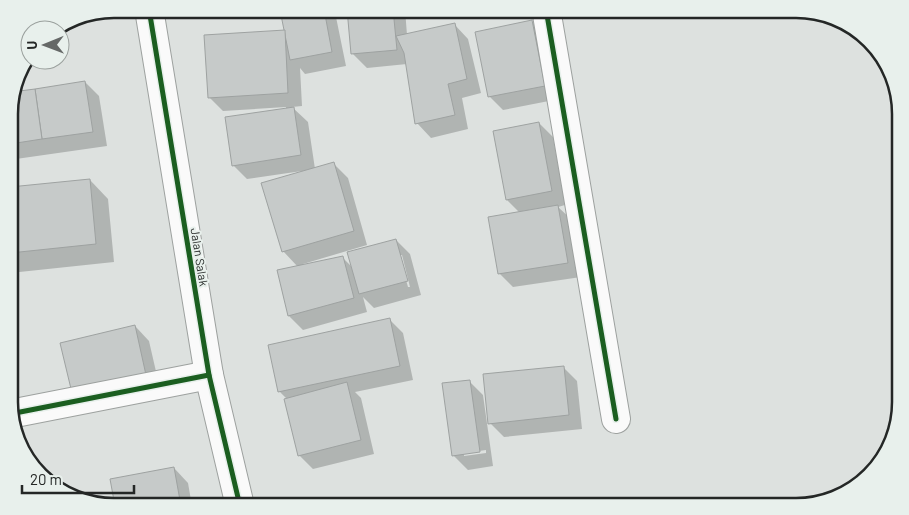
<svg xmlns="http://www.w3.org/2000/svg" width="909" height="515" viewBox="0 0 909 515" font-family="Barlow,sans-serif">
	<rect width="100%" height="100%" fill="#dde1df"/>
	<g fill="#0003" fill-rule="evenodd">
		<path d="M293,9H328L336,17L346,66L305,74L300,68L302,106L292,107L308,122L315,169L334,164L348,178L367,245L303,264L304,266L342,257L353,268L396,240L410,254L421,295L374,308L363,297L367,312L303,330L289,316L298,267L283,251L302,171L247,179L233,165L286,109V107L223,111L209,97L286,31L282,11ZM399,255H402L410,287H408Z"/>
		<polygon points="349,9 405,9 407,35 454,24 468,39 481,93 462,98 468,129 431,138 417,123 407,64 367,68 353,54"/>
		<polygon points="532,22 546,36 559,99 503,110 489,96"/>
		<polygon points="85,82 99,96 107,146 16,159 10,153 10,100 12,93"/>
		<polygon points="539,123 553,137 565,205 558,207 572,220 581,277 513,287 499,273 520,213 507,200"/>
		<polygon points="90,180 108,199 114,262 10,273 10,188"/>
		<polygon points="389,319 403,333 413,380 355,392 361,398 374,454 313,469 299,455 287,399 280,392 270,346"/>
		<polygon points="135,326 149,341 160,389 87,406"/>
		<polygon points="563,367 577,381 582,429 504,437 490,423"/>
		<path d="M469,381L483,395L493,466L468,470L453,455ZM486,450V453L464,456V453Z"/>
		<polygon points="174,468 188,483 192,506 116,506 111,480"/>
	</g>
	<g fill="#c6cac9" stroke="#9ea2a1">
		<polygon points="286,9 324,9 332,52 290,60 280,10"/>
		<polygon points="347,9 393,9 397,50 351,54"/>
		<polygon points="532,20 545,86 488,97 475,32"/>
		<polygon points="455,23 467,79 448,84 455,115 415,124 404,53 396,36"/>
		<polygon points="285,30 288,93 208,98 204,35"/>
		<polygon points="85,81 93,132 42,139 35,89"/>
		<polygon points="35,89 42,139 10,144 10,100 12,92"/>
		<polygon points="294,107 301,155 232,166 225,117"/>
		<polygon points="539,122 552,191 506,200 493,131"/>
		<polygon points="334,162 354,231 282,252 261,183"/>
		<polygon points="90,179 96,244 10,253 10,187"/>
		<polygon points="558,205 568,263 498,274 488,217"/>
		<polygon points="396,239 408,281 359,294 347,252"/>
		<polygon points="343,256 354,298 288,316 277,270"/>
		<polygon points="390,318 400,366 278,392 268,345"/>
		<polygon points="135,325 146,375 72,393 60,343"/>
		<polygon points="564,366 569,415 488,424 483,374"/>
		<polygon points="470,380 480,452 452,456 442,383"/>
		<polygon points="347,382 361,440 298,456 284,399"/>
		<polygon points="174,467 181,506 115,506 110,479"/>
	</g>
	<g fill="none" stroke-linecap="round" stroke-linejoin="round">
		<g stroke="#9da19f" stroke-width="30">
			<g id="street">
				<polyline points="149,9 209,375 240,506"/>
				<polyline points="546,9 616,419"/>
				<polyline points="10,414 209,375"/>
			</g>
		</g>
		<use href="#street" stroke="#fafafa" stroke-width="28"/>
		<g stroke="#e8f0ec" stroke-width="8">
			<g id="cycleway">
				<polyline points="149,9 209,375 240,506"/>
				<polyline points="546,9 616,419"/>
				<polyline points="10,414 209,375"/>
			</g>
		</g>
		<use href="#cycleway" stroke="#1b5e20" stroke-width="5"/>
	</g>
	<g text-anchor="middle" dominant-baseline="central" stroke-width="4" stroke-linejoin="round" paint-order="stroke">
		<g font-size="12" fill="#242726" stroke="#e8f0ec">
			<text transform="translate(200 257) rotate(81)">Jalan Salak</text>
		</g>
	</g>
	<path d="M0 0H909V515H0ZM114 18H796A96 96 0 0 1 892 114V402A96 96 0 0 1 796 498H114A96 96 0 0 1 18 402V114A96 96 0 0 1 114 18Z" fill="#e8f0ec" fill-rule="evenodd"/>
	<path fill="none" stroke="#242726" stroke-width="2.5" d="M114 18H796A96 96 0 0 1 892 114V402A96 96 0 0 1 796 498H114A96 96 0 0 1 18 402V114A96 96 0 0 1 114 18Z"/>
	<g transform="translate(45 45) rotate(269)"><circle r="24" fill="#e8f0ec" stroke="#9aa09d"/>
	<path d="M0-4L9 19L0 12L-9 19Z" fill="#656867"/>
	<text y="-8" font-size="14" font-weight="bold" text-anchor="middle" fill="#242726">U</text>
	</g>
	<path d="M22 485v8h112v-8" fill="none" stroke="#242726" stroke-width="2.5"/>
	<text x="30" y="485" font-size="15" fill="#242726" stroke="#e8f0ec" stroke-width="4" paint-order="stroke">20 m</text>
</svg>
